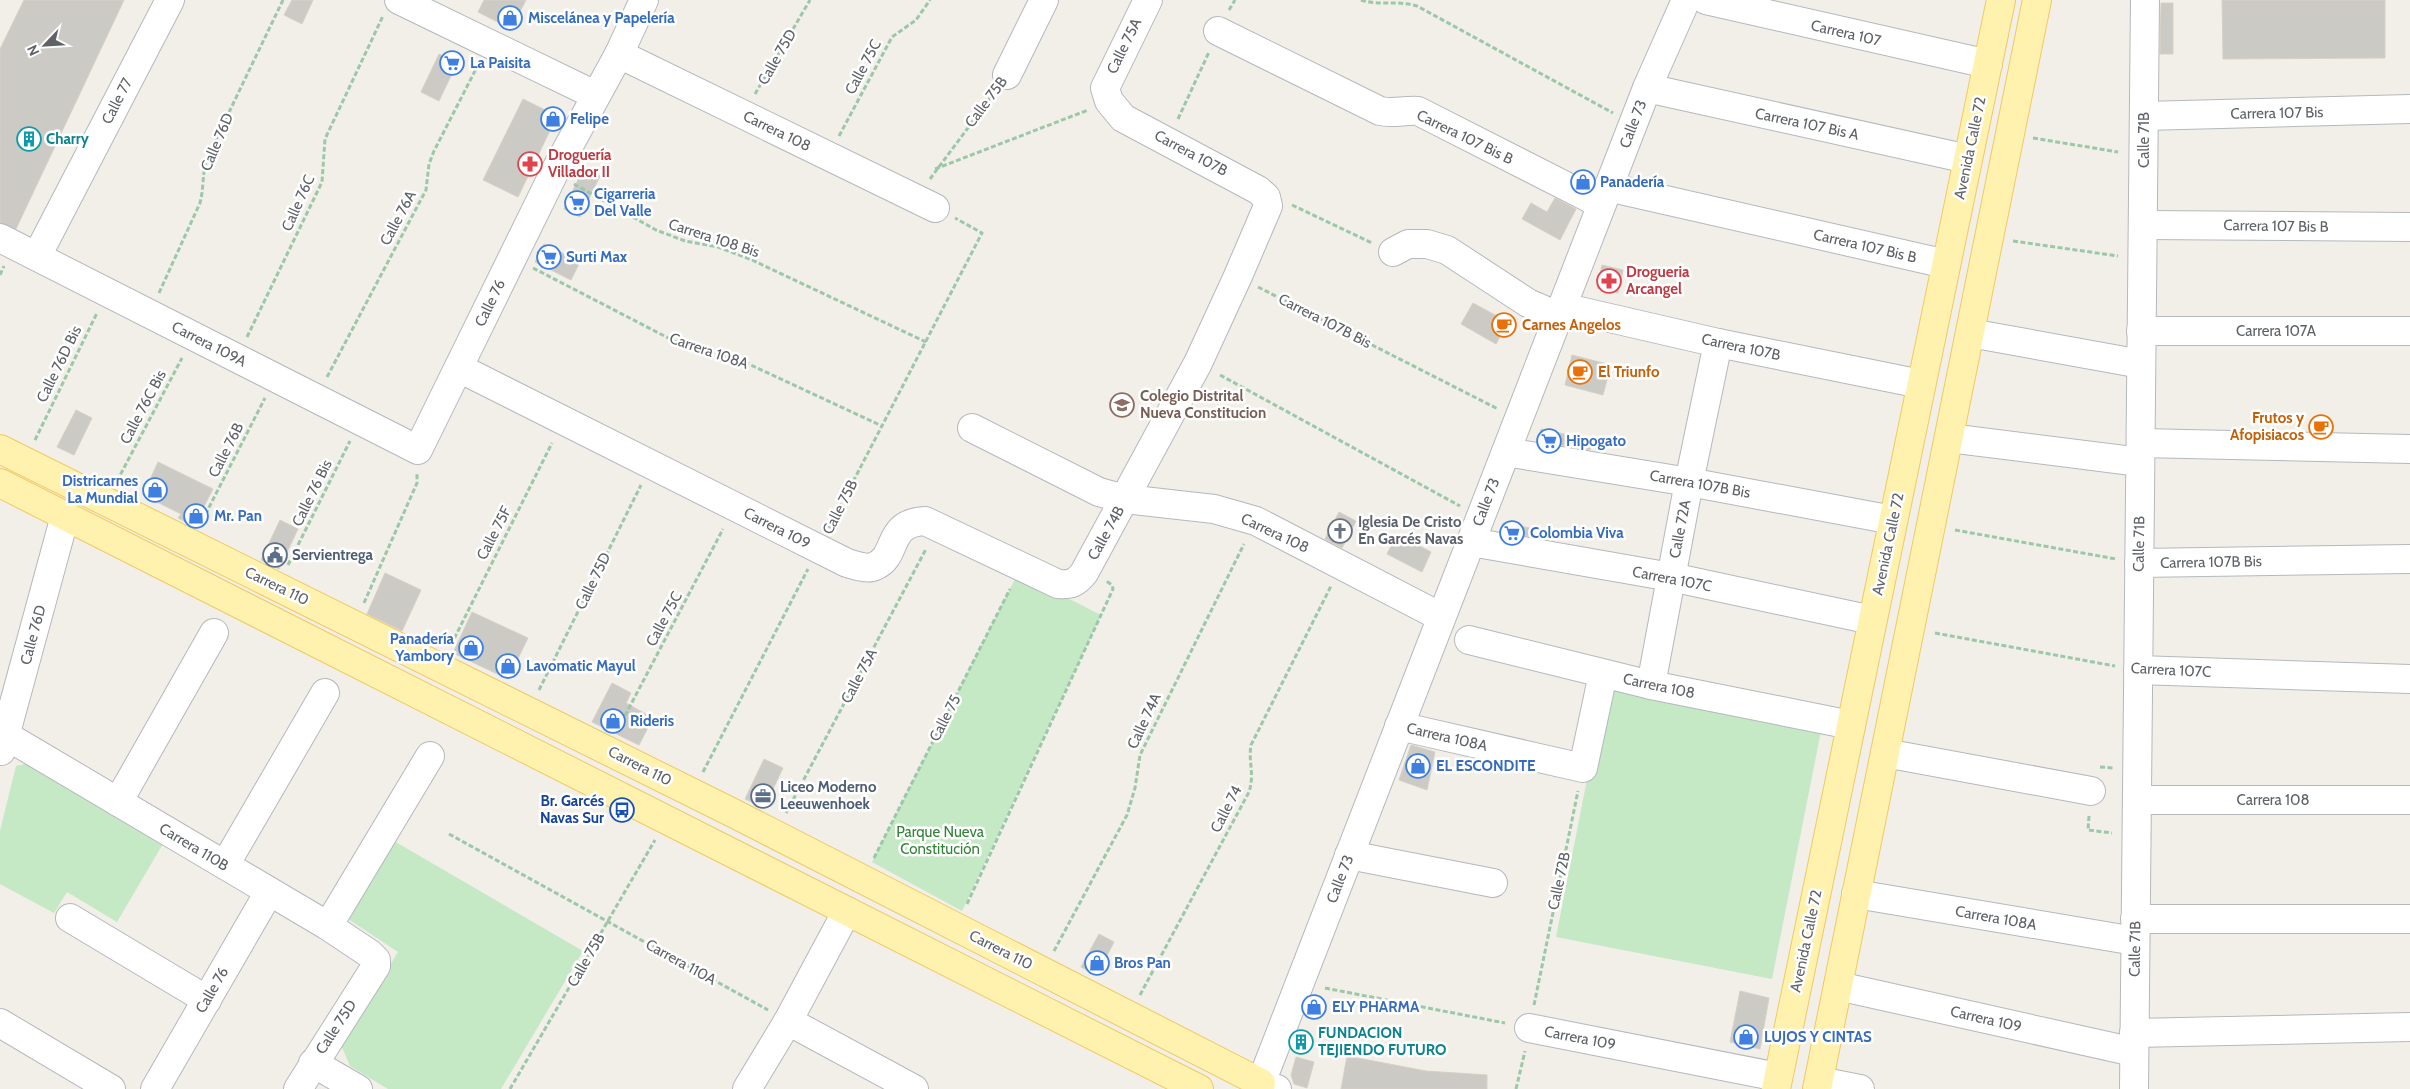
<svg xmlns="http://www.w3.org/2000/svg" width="2410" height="1089" viewBox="0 0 2410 1089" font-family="Cabin,sans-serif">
	<rect width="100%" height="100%" fill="#f1efe8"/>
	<g fill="#c5e8c5">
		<polygon points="1018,573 1101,615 962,911 872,862"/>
		<polygon points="1606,683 1822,726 1772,979 1556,937"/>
		<polygon points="34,762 164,842 117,922 67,892 54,913 0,884 0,831 16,766"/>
		<polygon points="387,837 583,951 501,1089 388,1089 350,1066 341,1045 398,952 339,913"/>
	</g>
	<g fill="#cccac5" stroke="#d6d1c6">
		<polygon points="24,0 124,0 16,229 0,223 0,49"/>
		<polygon points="292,0 313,0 302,24 284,15"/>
		<polygon points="484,0 526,0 511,29 478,12"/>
		<polygon points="2222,0 2385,0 2385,58 2223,59"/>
		<polygon points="2161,3 2173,3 2173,54 2160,54"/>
		<polygon points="439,54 457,63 439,101 421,92"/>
		<polygon points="523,99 557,116 518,197 483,180"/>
		<polygon points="584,167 600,176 580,217 564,209"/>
		<polygon points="1555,198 1576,209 1560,240 1522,219 1531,203 1547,212"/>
		<polygon points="544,244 580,262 571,280 535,262"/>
		<polygon points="1602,265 1623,270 1618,293 1597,288"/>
		<polygon points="1473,303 1508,322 1496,344 1461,324"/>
		<polygon points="1572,355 1611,365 1603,395 1565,385"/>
		<polygon points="76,410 92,418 74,455 57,447"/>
		<polygon points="1541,429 1592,440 1590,450 1538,441"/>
		<polygon points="158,462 213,489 194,526 178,518 181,514 143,495"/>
		<polygon points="1339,512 1356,521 1342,548 1325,539"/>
		<polygon points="280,520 298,529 279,569 261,560"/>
		<polygon points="1503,523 1535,529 1533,537 1501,531"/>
		<polygon points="1397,534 1431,552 1422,572 1387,554"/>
		<polygon points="385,573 421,590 402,631 367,614"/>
		<polygon points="472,612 528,638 508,679 453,653"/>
		<polygon points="612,683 631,693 626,703 653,718 639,745 592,722"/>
		<polygon points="1411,745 1435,752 1427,790 1399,780"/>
		<polygon points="764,759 783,768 764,808 745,799"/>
		<polygon points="1099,934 1114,942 1097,975 1081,967"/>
		<polygon points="1740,991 1769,998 1760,1049 1730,1042"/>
		<polygon points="1347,1056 1426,1071 1487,1075 1487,1089 1341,1089"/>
		<polygon points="1296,1057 1314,1062 1307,1088 1294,1084 1291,1075"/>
	</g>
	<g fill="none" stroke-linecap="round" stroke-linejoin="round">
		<g stroke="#b5b8bc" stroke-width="30">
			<g id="minor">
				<polyline points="399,0 595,95"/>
				<polyline points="1706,0 1988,64"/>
				<path d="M1218,31L1380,111C1393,114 1404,110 1418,111L1601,204"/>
				<polyline points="619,54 935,208"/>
				<polyline points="1007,75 1044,0"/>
				<polyline points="1647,88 1968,159"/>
				<polyline points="2144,116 2410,109"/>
				<polyline points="1608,187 1946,264"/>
				<polyline points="2143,225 2410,227"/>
				<polyline points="0,238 418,450 554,173 619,54 644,0"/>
				<polyline points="1393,252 1408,244 1427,244 1447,250 1528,303 1558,316"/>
				<polyline points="37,256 170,0"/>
				<polyline points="1562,307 1718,343 1921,384"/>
				<polyline points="2141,331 2410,331"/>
				<polyline points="1970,333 2141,364"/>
				<path d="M459,368L847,563C855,565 867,570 875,566C899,556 885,523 925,521L1058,584C1071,585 1076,583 1084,573L1198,363L1238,276L1268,206L1266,197L1258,190L1123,118L1109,101L1105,88L1148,0"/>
				<polyline points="972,428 1099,492 1125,499 1214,509 1256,521 1441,617"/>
				<polyline points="1949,438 2140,462"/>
				<polyline points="2141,443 2410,449"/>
				<polyline points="1506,452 1689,482 1893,520"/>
				<polyline points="1471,542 1671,577 1872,620"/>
				<polyline points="2139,563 2410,559"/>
				<polyline points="1469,640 1651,685 1851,725"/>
				<polyline points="2138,670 2410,679"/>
				<polyline points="1651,685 1689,482 1718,343"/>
				<polyline points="1399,726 1583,768 1603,674"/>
				<polyline points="5,735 328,926 370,954 376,960 376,966 298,1089"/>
				<polyline points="1,751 65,516"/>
				<polyline points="1885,753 2091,791"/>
				<polyline points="2137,800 2410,800"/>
				<polyline points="118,802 214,633"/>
				<polyline points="1349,855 1493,883"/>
				<polyline points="225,865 325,693"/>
				<polyline points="1856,894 2135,941"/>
				<polyline points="70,918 207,1000"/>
				<polyline points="2135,919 2410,919"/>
				<polyline points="328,926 430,756"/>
				<polyline points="1838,986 2134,1052"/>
				<polyline points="788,1021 914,1089"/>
				<polyline points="0,1023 111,1089"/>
				<polyline points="1529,1028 1778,1077"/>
				<polyline points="2134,1033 2410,1027"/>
				<polyline points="313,1063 358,1089"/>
				<polyline points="1819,1081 1860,1089"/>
				<polyline points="155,1089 269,892"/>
				<polyline points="747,1089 788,1021 847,911"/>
				<polyline points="1277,1089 1261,1083 1647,88 1686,0"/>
				<polyline points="2134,1089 2145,0"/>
			</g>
		</g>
		<g stroke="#f2c960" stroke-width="30">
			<g id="major">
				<polyline points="0,449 733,813 1261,1083 1259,1089"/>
				<polyline points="0,483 1199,1089"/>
				<polyline points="1776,1089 2001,0"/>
				<polyline points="1817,1089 2037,0"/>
			</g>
		</g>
		<g stroke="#9cc7a9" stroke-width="3" stroke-dasharray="5 2.5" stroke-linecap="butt">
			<path d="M1361,0C1380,6 1398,0 1417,6L1613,113"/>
			<polyline points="1229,10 1235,0"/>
			<polyline points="755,94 810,0"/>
			<polyline points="1178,119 1209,52"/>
			<polyline points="839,136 892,37 916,20 930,0"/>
			<polyline points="2033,138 2118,152"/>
			<polyline points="935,169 1088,110"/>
			<polyline points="930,179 993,94"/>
			<polyline points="574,184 656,230 685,241 718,247 752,260 926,342"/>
			<polyline points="1292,205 1372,243"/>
			<polyline points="2013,241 2118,256"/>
			<polyline points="533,268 678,343 740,360 882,426"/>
			<polyline points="0,275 4,266"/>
			<polyline points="1258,287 1498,409"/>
			<path d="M159,293L200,203C204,188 202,174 207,158L283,0"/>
			<polyline points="247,337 322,182 325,139 383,16"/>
			<polyline points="1220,375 1460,506"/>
			<polyline points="327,377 426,190 429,164 434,151 478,65"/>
			<polyline points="35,440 97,313"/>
			<polyline points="117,481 182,358"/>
			<polyline points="202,521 265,398"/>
			<polyline points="829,528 982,233 955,218"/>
			<polyline points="1955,530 2116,559"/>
			<polyline points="288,565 350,441"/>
			<polyline points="364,603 417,483 417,473"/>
			<polyline points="1935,633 2115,666"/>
			<polyline points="451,645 552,443"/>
			<polyline points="539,690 641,485"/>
			<polyline points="618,729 723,529"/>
			<polyline points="2100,767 2114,768"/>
			<polyline points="703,772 808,569"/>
			<polyline points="786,813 926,549"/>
			<polyline points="2089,816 2088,830 2112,833"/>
			<polyline points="449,834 768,1010"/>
			<polyline points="874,858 1010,589"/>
			<polyline points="967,904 1113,589 1112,585 1106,581"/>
			<polyline points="1054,951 1127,815 1135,788 1140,755 1244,544"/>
			<polyline points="1325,988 1505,1023"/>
			<path d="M1140,995L1249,792C1255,773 1248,763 1251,745L1331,586"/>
			<polyline points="1534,1005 1578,791"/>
			<polyline points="510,1089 655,840"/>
			<polyline points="1516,1089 1525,1051"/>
		</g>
		<use href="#minor" stroke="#fff" stroke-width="28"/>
		<use href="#major" stroke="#fff2af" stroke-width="28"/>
	</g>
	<defs>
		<g id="shop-ring" transform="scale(1.25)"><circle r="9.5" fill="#fff" stroke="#3f7fe0" stroke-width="1.5"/><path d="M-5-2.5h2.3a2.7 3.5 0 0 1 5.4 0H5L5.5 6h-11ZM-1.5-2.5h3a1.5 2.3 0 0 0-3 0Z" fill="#3f7fe0"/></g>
		<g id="supermarket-ring" transform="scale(1.25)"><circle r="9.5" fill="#fff" stroke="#3f7fe0" stroke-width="1.5"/><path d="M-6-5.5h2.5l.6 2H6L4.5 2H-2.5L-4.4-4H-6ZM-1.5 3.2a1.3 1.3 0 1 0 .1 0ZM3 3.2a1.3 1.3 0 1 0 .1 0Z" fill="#3f7fe0"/></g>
		<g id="building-ring" transform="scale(1.25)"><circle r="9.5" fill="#fff" stroke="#0f9aa8" stroke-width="1.5"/><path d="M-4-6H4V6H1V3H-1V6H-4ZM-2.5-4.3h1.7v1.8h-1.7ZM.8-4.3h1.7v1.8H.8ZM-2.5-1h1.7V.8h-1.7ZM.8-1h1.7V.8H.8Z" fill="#0f9aa8"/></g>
		<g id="pharmacy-ring" transform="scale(1.25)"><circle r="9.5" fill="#fff" stroke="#e0444e" stroke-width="1.5"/><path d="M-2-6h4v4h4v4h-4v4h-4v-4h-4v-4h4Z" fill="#e0444e"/></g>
		<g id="cafe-ring" transform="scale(1.25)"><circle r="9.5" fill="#fff" stroke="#e8710a" stroke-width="1.5"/><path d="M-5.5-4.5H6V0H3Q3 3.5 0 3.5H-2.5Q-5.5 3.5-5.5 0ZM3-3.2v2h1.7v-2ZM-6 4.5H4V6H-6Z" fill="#e8710a"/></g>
		<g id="school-ring" transform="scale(1.25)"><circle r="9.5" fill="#fff" stroke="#8d6e63" stroke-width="1.5"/><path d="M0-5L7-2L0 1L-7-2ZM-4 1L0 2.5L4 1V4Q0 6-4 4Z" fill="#8d6e63"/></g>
		<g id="church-ring" transform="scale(1.25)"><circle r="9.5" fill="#fff" stroke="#6b7280" stroke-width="1.5"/><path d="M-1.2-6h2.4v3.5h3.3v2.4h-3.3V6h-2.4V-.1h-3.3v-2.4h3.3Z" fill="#6b7280"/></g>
		<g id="civic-ring" transform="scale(1.25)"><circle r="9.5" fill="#fff" stroke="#5c6f8a" stroke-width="1.5"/><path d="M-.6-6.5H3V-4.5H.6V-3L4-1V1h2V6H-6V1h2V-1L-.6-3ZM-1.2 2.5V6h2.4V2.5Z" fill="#5c6f8a"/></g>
		<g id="office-ring" transform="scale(1.25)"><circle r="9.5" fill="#fff" stroke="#5c6f8a" stroke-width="1.5"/><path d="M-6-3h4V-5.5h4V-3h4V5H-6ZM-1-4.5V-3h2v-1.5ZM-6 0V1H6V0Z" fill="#5c6f8a"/></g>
		<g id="bus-ring" transform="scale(1.25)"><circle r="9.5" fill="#fff" stroke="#1a4fb4" stroke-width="1.5"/><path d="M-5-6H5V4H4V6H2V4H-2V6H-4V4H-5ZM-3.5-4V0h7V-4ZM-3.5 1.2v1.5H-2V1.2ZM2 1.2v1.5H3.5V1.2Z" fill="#1a4fb4"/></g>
	</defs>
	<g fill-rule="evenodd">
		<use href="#shop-ring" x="510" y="18"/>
		<use href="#supermarket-ring" x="452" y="63"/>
		<use href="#shop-ring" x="553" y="119"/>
		<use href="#building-ring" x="29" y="139"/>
		<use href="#pharmacy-ring" x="530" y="164"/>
		<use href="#shop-ring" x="1583" y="182"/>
		<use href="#supermarket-ring" x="577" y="203"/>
		<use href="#supermarket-ring" x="549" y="257"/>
		<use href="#pharmacy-ring" x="1609" y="281"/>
		<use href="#cafe-ring" x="1504" y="325"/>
		<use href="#cafe-ring" x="1580" y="372"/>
		<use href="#school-ring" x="1122" y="405"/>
		<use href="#cafe-ring" x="2321" y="427"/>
		<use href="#supermarket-ring" x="1549" y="441"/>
		<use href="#shop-ring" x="155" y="490"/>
		<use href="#shop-ring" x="196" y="516"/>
		<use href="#church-ring" x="1340" y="531"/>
		<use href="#supermarket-ring" x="1512" y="533"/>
		<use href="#civic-ring" x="275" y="555"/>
		<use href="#shop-ring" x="471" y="648"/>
		<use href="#shop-ring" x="508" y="666"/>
		<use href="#shop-ring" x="613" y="721"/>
		<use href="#shop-ring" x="1418" y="766"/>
		<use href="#office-ring" x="763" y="796"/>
		<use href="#bus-ring" x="622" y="810"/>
		<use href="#shop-ring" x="1097" y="963"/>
		<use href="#shop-ring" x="1314" y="1007"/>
		<use href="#shop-ring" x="1746" y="1037"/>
		<use href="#building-ring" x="1301" y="1042"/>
	</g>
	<g text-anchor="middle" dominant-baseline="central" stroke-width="5" stroke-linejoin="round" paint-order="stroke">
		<g font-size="15" font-weight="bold" fill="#366cbe" stroke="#fff" text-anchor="start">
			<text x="528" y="18">Miscelánea y Papelería</text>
			<text x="470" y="63">La Paisita</text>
			<text x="570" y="119">Felipe</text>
			<text x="1600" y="182">Panadería</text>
			<text x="594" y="194">Cigarreria<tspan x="594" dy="17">Del Valle</tspan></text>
			<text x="566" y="257">Surti Max</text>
			<text x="1566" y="441">Hipogato</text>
			<text x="138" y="481" text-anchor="end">Districarnes<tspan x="138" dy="17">La Mundial</tspan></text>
			<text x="214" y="516">Mr. Pan</text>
			<text x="1530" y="533">Colombia Viva</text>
			<text x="454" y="639" text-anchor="end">Panadería<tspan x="454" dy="17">Yambory</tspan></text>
			<text x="526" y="666">Lavomatic Mayul</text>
			<text x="630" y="721">Rideris</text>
			<text x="1436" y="766">EL ESCONDITE</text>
			<text x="1114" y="963">Bros Pan</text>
			<text x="1332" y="1007">ELY PHARMA</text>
			<text x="1764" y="1037">LUJOS Y CINTAS</text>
		</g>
		<g font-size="15" fill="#5f6368" stroke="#fff">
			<text transform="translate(1846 33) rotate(13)">Carrera 107</text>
			<text transform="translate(1124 46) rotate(-64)">Calle 75A</text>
			<text transform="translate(777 57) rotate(-60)">Calle 75D</text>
			<text transform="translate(863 67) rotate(-62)">Calle 75C</text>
			<text transform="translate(117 101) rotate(-63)">Calle 77</text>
			<text transform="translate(986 102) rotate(-53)">Calle 75B</text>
			<text transform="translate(2277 113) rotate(-1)">Carrera 107 Bis</text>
			<text transform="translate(1633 124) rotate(-69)">Calle 73</text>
			<text transform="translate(1807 124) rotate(12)">Carrera 107 Bis A</text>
			<text transform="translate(777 131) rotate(26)">Carrera 108</text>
			<text transform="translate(1465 137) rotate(26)">Carrera 107 Bis B</text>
			<text transform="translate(2144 140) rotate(-90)">Calle 71B</text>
			<text transform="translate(217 142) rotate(-67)">Calle 76D</text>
			<text transform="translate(1970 148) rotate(-78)">Avenida Calle 72</text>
			<text transform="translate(1191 153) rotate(28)">Carrera 107B</text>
			<text transform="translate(298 203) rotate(-66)">Calle 76C</text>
			<text transform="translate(398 218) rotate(-62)">Calle 76A</text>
			<text transform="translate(2276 226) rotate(1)">Carrera 107 Bis B</text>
			<text transform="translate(714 238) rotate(18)">Carrera 108 Bis</text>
			<text transform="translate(1865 246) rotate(13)">Carrera 107 Bis B</text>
			<text transform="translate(490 303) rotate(-64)">Calle 76</text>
			<text transform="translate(1325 321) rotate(27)">Carrera 107B Bis</text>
			<text x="2276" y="331">Carrera 107A</text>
			<text transform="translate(209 344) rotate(27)">Carrera 109A</text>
			<text transform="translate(1741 347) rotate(12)">Carrera 107B</text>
			<text transform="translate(709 351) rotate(19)">Carrera 108A</text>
			<text transform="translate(59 364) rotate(-64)">Calle 76D Bis</text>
			<text transform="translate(143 407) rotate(-62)">Calle 76C Bis</text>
			<text transform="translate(226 450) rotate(-63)">Calle 76B</text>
			<text transform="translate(1700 484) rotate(10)">Carrera 107B Bis</text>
			<text transform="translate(312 493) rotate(-64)">Calle 76 Bis</text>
			<text transform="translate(1486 502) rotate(-69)">Calle 73</text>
			<text transform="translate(840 507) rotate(-63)">Calle 75B</text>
			<text transform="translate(777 528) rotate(27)">Carrera 109</text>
			<text transform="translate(1680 529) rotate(-79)">Calle 72A</text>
			<text transform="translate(494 533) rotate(-63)">Calle 75F</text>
			<text transform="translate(1106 533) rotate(-61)">Calle 74B</text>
			<text transform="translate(1275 533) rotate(25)">Carrera 108</text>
			<text transform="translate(1888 544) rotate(-78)">Avenida Calle 72</text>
			<text transform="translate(2139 544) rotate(-89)">Calle 71B</text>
			<text transform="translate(2211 562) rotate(-1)">Carrera 107B Bis</text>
			<text transform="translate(1672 579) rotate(11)">Carrera 107C</text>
			<text transform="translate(593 581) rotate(-64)">Calle 75D</text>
			<text transform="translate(277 586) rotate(26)">Carrera 110</text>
			<text transform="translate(664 619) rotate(-62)">Calle 75C</text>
			<text transform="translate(33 635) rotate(-75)">Calle 76D</text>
			<text transform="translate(2171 670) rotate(3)">Carrera 107C</text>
			<text transform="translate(859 676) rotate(-62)">Calle 75A</text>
			<text transform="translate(1659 686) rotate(12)">Carrera 108</text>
			<text transform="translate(945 718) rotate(-63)">Calle 75</text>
			<text transform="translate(1144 721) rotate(-65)">Calle 74A</text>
			<text transform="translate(1447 737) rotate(13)">Carrera 108A</text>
			<text transform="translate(640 766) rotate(27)">Carrera 110</text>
			<text x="2273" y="800">Carrera 108</text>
			<text transform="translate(1226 809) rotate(-63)">Calle 74</text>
			<text transform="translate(194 847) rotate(31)">Carrera 110B</text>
			<text transform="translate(1340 879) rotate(-69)">Calle 73</text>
			<text transform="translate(1559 881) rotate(-78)">Calle 72B</text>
			<text transform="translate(1996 918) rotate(10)">Carrera 108A</text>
			<text transform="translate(1806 941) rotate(-78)">Avenida Calle 72</text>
			<text transform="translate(2135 949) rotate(-89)">Calle 71B</text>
			<text transform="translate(1001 950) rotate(27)">Carrera 110</text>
			<text transform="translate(586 960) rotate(-60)">Calle 75B</text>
			<text transform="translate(681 962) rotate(29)">Carrera 110A</text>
			<text transform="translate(212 990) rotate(-60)">Calle 76</text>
			<text transform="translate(1986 1019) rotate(13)">Carrera 109</text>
			<text transform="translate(336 1027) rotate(-57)">Calle 75D</text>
			<text transform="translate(1580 1038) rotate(11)">Carrera 109</text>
		</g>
		<g font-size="15" font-weight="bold" fill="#0d838f" stroke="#fff" text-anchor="start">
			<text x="46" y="139">Charry</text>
			<text x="1318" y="1033">FUNDACION<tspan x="1318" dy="17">TEJIENDO FUTURO</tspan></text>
		</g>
		<g font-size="15" font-weight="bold" fill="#be3a42" stroke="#fff" text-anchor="start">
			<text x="548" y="155">Droguería<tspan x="548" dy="17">Villador II</tspan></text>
			<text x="1626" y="272">Drogueria<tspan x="1626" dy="17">Arcangel</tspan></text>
		</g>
		<g font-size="15" font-weight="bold" fill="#c56008" stroke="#fff" text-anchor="start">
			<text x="1522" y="325">Carnes Angelos</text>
			<text x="1598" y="372">El Triunfo</text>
			<text x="2304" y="418" text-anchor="end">Frutos y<tspan x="2304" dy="17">Afopisiacos</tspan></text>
		</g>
		<g font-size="15" font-weight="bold" fill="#785e54" stroke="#fff" text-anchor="start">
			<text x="1140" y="396">Colegio Distrital<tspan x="1140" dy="17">Nueva Constitucion</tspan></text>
		</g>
		<g font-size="15" font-weight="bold" fill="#5b616d" stroke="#fff" text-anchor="start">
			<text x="1358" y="522">Iglesia De Cristo<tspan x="1358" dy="17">En Garcés Navas</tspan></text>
		</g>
		<g font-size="15" font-weight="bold" fill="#4e5e75" stroke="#fff" text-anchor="start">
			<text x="292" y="555">Servientrega</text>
			<text x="780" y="787">Liceo Moderno<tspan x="780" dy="17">Leeuwenhoek</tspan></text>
		</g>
		<g font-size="15" font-weight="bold" fill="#164399" stroke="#fff" text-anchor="end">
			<text x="604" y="801">Br. Garcés<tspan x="604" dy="17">Navas Sur</tspan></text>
		</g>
		<g font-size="15" fill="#348238" stroke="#fff">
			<text x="940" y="832">Parque Nueva<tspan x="940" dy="17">Constitución</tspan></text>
		</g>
	</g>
	<g transform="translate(45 45) rotate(245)" stroke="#ffffff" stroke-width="4" paint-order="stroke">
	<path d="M0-4L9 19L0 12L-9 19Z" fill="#5f6368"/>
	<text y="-8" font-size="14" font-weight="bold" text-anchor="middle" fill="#5f6368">N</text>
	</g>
</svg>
